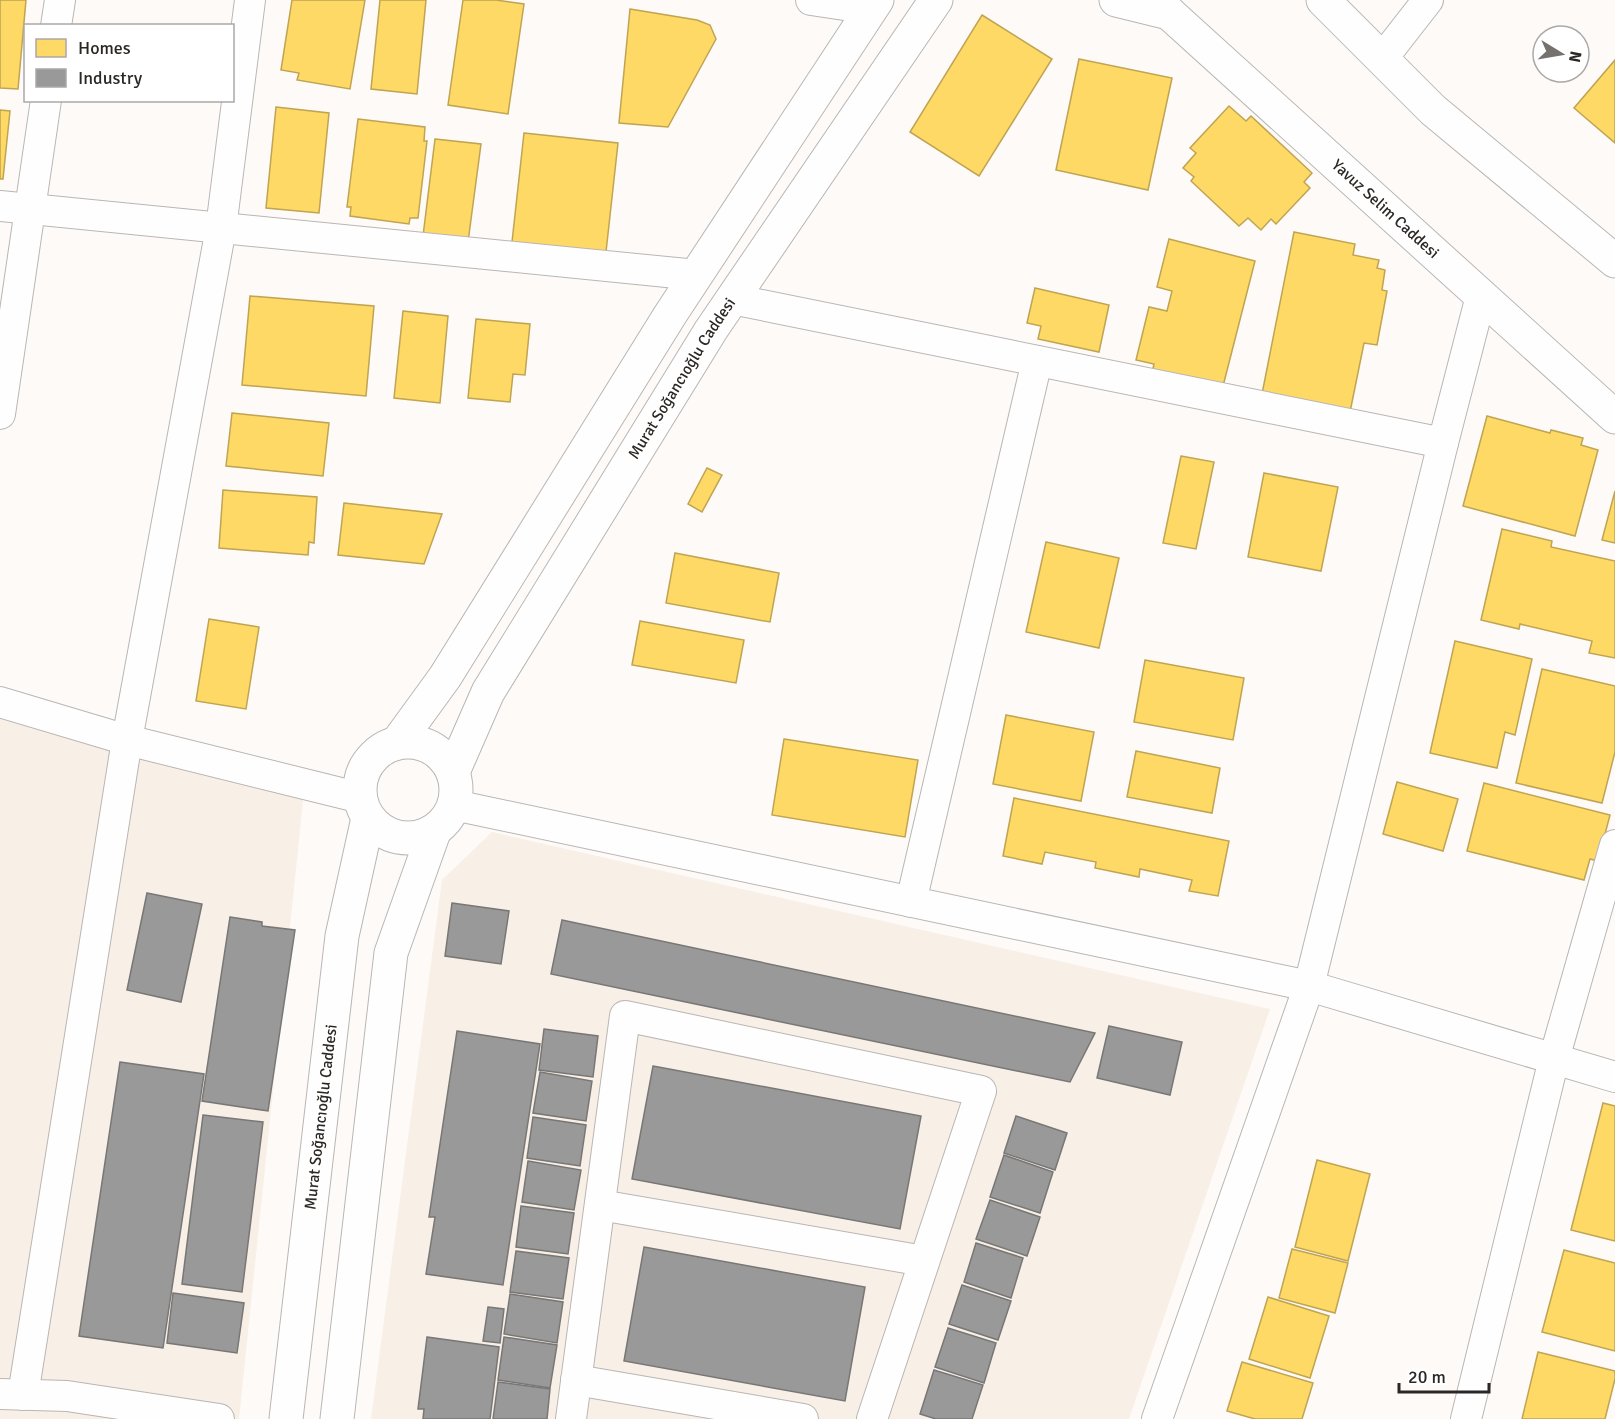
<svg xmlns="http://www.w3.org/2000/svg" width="1615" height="1419" viewBox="0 0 1615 1419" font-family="Signika,sans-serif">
	<rect width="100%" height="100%" fill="#fdfaf8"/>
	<g fill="#f8efe6">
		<polygon points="0,688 305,782 239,1419 0,1419"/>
		<polygon points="492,832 1270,1009 1129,1419 371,1419 442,880"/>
	</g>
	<g fill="#ffd966" stroke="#bfa452" stroke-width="1.5">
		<polygon points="0,0 26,0 18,89 0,88"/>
		<polygon points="292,0 365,0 350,89 297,80 299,73 281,70"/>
		<polygon points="380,0 426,0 417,94 371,89"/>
		<polygon points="463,0 496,0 524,4 508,114 448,105"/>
		<polygon points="630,9 697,20 710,25 716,39 668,127 619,123"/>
		<polygon points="982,15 1052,59 979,176 910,132"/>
		<polygon points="1079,59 1172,78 1148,190 1056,170"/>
		<polygon points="1615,60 1615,143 1574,108"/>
		<polygon points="1229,106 1246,121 1251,116 1312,173 1304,182 1310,188 1276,224 1271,219 1261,230 1248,218 1239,226 1191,181 1194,177 1183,168 1196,153 1190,148"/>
		<polygon points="276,107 329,113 319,213 266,208"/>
		<polygon points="0,110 10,111 3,179 0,179"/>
		<polygon points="358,119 425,127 424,141 427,141 418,218 410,218 409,224 350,216 351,207 347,207"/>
		<polygon points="524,133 618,143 606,252 512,242"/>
		<polygon points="435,139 481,144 468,242 423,236"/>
		<polygon points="1294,232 1355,244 1353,255 1379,260 1377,268 1385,270 1382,290 1387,291 1377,345 1364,343 1349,417 1261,399"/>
		<polygon points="1169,239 1255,261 1222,390 1152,373 1154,364 1136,360 1149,307 1167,311 1172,291 1157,287"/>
		<polygon points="1035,288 1109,305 1099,352 1038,339 1041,326 1027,323"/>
		<polygon points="250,296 374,306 366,396 242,385"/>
		<polygon points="403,311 448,316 440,403 394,398"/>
		<polygon points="476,319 530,324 525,375 513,374 510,402 468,398"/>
		<polygon points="232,413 329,423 323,476 226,466"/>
		<polygon points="1487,416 1550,433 1551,430 1583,438 1581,445 1598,450 1575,536 1463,506"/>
		<polygon points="1181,456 1214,462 1196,549 1163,543"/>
		<polygon points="707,468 722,475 702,512 688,504"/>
		<polygon points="1264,473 1338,487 1321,571 1248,557"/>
		<polygon points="223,490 317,497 314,543 309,542 308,555 219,548"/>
		<polygon points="1615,491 1615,543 1602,540"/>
		<polygon points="344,503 442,514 424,564 338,555"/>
		<polygon points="1502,529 1552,541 1551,547 1615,561 1615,658 1589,653 1592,641 1520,624 1519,629 1481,620"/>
		<polygon points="1046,542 1119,558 1099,648 1026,632"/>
		<polygon points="675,553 779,573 770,622 666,603"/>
		<polygon points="209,619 259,627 246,709 196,701"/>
		<polygon points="640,621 744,640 736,683 632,665"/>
		<polygon points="1455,641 1532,659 1515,735 1505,732 1497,768 1430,753"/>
		<polygon points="1145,660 1244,678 1233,740 1134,722"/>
		<polygon points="1542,669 1615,686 1615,752 1602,803 1516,783"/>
		<polygon points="1006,715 1094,732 1081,801 993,784"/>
		<polygon points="784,739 918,760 905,837 772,815"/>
		<polygon points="1136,751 1220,768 1212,813 1127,797"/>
		<polygon points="1397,782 1458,799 1443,851 1383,834"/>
		<polygon points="1484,783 1610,815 1598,861 1590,859 1584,880 1467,851"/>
		<polygon points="1014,798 1229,841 1218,896 1189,891 1192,880 1140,869 1139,877 1095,868 1096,862 1045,852 1042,864 1003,856"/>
		<polygon points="1603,1103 1615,1106 1615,1241 1571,1230"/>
		<polygon points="1317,1160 1370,1174 1348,1261 1295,1247"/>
		<polygon points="1292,1249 1348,1263 1335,1313 1279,1298"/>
		<polygon points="1564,1250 1615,1263 1615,1351 1542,1332"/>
		<polygon points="1268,1297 1329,1316 1310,1378 1249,1359"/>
		<polygon points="1538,1352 1615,1371 1615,1379 1605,1419 1522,1419"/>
		<polygon points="1242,1362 1313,1383 1302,1419 1255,1419 1227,1411"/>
	</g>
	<g fill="#999" stroke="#787776" stroke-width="1.5">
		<polygon points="147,893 202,904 181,1002 127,990"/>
		<polygon points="452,903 509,911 501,964 445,956"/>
		<polygon points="230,917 262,922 262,926 295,930 268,1111 202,1101"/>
		<polygon points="562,920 1095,1033 1070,1082 551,974"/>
		<polygon points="1109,1026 1182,1042 1170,1095 1097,1078"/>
		<polygon points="544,1029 598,1036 593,1077 539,1070"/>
		<polygon points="457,1031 540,1044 503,1285 426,1274 435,1217 429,1217"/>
		<polygon points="120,1062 204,1074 163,1348 79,1336"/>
		<polygon points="653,1066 921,1116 900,1229 632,1179"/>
		<polygon points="540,1072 592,1081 586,1121 533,1113"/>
		<polygon points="203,1115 263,1122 242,1292 182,1284"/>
		<polygon points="1016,1116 1067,1133 1055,1170 1004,1153"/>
		<polygon points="533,1117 586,1125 580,1166 527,1158"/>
		<polygon points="1004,1155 1053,1172 1040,1213 990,1197"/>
		<polygon points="528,1161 581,1170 574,1210 522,1202"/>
		<polygon points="990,1200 1040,1217 1027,1256 976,1239"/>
		<polygon points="521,1206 574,1213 568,1254 516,1247"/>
		<polygon points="976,1243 1023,1258 1011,1298 964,1282"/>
		<polygon points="644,1247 865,1287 845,1401 624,1361"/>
		<polygon points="516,1251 569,1258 563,1299 510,1292"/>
		<polygon points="962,1285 1011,1301 998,1340 949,1324"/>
		<polygon points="173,1293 244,1303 237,1353 167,1343"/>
		<polygon points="510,1294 563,1302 557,1343 504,1334"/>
		<polygon points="488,1307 504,1309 500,1343 483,1341"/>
		<polygon points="948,1328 996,1343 984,1383 935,1367"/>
		<polygon points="427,1337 499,1347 490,1419 423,1419 424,1409 418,1409"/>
		<polygon points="504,1337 557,1345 550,1388 498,1380"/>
		<polygon points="934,1370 983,1385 972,1419 936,1419 920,1414"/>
		<polygon points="498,1382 550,1389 547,1419 493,1419"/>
	</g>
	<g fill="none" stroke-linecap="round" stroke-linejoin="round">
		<g stroke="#b9b6b4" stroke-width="32">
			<g id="street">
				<polyline points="811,0 871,9"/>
				<polyline points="56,26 60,0"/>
				<polyline points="1382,59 1428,0"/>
				<polyline points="0,206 697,275"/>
				<polyline points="732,299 1443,443"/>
				<polyline points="0,414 46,100"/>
				<polyline points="0,702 127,740 361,798"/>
				<polyline points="454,805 1309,986 1615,1077"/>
				<polyline points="911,902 1037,361"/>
				<polyline points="600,1205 924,1261"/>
				<polyline points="576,1380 803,1419"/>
				<polyline points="0,1394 67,1396 219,1419"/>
				<polyline points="23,1395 127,740 221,228 250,0"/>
				<polyline points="571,1419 625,1016 981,1091 872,1419"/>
				<polyline points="1157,1419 1309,986 1443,443 1481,296"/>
				<polyline points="1466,1419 1554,1059 1615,845"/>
			</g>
		</g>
		<g stroke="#b9b6b4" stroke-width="35">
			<g id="secondary">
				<polyline points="1116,0 1169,13"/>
				<path id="s1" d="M1158,0L1169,13L1615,417"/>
				<polyline points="1323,0 1433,110 1615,261"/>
				<circle cx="408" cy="790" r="48"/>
				<polyline points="397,743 445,677 670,315 877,0"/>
				<path id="s2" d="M453,772L488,692L711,330L936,0"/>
				<path id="s3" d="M286,1419L342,936L368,818"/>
				<polyline points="337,1419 391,953 434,832"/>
			</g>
		</g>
		<use href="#street" stroke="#fffefe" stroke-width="30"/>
		<use href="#secondary" stroke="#fffefe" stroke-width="33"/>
	</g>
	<g text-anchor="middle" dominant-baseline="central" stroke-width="6" stroke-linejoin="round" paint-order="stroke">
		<g font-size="16" fill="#2a2724" stroke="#fff">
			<text stroke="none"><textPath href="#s1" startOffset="309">Yavuz Selim Caddesi</textPath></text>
			<text stroke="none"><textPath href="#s2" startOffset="456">Murat Soğancıoğlu Caddesi</textPath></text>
			<text stroke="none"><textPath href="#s3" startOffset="304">Murat Soğancıoğlu Caddesi</textPath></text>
		</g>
	</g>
	<rect x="24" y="24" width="210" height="78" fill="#ffffff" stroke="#aaa9a7" stroke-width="1.5"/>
	<rect x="36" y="39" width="30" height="18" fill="#ffd966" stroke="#aaa9a7" stroke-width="1.5"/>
	<text x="78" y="54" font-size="18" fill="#2a2724">Homes</text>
	<rect x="36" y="69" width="30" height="18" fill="#999999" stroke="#aaa9a7" stroke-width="1.5"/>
	<text x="78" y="84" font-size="18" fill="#2a2724">Industry</text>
	<g transform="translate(1561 54) rotate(101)"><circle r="28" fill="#ffffff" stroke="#aaa9a7" stroke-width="1.5"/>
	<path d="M0-4.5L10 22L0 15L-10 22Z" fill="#74716e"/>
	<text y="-9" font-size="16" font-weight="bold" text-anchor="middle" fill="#2a2724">N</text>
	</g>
	<path d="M1399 1383v9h90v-9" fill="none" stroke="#2a2724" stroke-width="3"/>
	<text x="1408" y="1383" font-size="18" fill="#2a2724" stroke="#ffffff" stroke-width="4.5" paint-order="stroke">20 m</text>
</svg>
